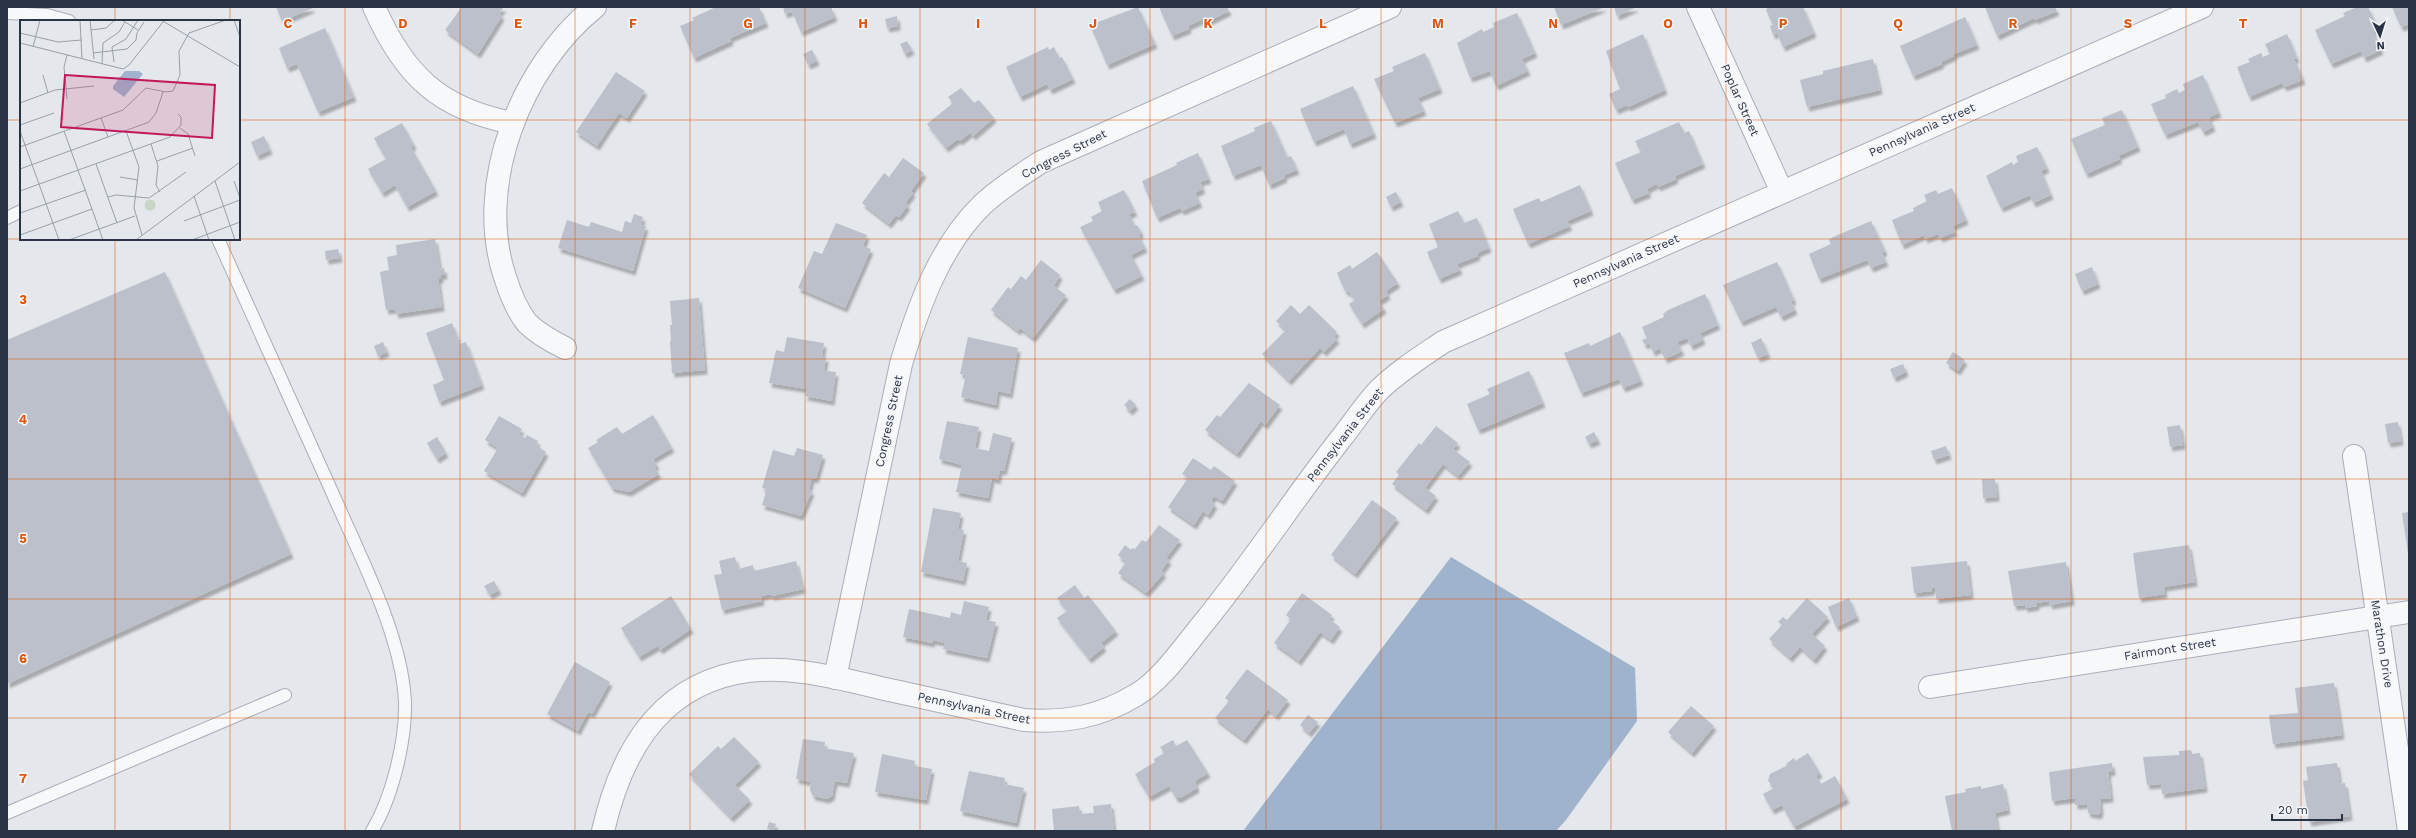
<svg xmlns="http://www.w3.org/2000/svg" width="2416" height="838" viewBox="0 0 2416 838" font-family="'Work Sans',sans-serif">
	<defs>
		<filter id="shadow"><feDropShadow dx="2.5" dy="4.5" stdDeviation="1" flood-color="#0004"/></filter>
	</defs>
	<rect width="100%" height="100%" fill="#e4e7ec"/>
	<polygon fill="#9fb4cc" points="1451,557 1635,668 1637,721 1566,820 1556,831 1243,831"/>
	<g fill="#bbc0ca" filter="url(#shadow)">
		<polygon points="276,7 312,7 313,8 282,21"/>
		<polygon points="459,7 504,7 499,13 502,16 478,54 445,30 461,8"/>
		<polygon points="716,7 759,7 766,23 730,38 731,41 694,58 680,26 694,20 692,18"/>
		<polygon points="783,7 831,7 835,17 801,32 792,11 785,14"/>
		<polygon points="1138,7 1155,44 1107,65 1090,25"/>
		<polygon points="1159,7 1227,7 1229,11 1205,23 1203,19 1188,26 1189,29 1172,36"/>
		<polygon points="1554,7 1605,7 1561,25"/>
		<polygon points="1614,7 1637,7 1617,16"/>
		<polygon points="1768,7 1803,7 1814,33 1783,47 1777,33 1773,35 1770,26 1773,25 1766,10"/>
		<polygon points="1985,7 2055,7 2057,11 2035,20 2034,18 1997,36"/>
		<polygon points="2357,7 2368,7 2378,28 2373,31 2381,50 2364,58 2361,51 2331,64 2315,30 2345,16 2343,13"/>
		<polygon points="2392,7 2409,7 2409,24 2401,27"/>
		<polygon points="1517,13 1535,53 1522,59 1528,71 1496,86 1490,71 1470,78 1457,43 1482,29 1483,32 1494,27 1493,23"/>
		<polygon points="897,16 898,26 887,28 885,19"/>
		<polygon points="1965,17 1977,45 1954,54 1954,56 1941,62 1942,64 1913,76 1900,46"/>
		<polygon points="325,28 354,97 318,112 297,64 287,68 279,48"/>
		<polygon points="1643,34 1665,90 1628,107 1627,105 1616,110 1609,94 1620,89 1606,51"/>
		<polygon points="2287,34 2297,58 2294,59 2303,80 2284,87 2282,83 2249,97 2237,67 2250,62 2248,59 2261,53 2263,57 2270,54 2265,44"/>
		<polygon points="907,41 912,50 905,54 900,44"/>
		<polygon points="1048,47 1049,50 1054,47 1059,58 1062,57 1073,79 1050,90 1047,84 1020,97 1006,67"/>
		<polygon points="812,50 817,61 808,65 803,54"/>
		<polygon points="1425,53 1440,89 1418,98 1424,111 1395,123 1374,79 1394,71 1392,67"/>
		<polygon points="1873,59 1880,90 1807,107 1800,80 1823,74 1823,71"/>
		<polygon points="616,72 645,91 627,118 619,113 597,146 576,132"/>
		<polygon points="2203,75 2219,113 2209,117 2213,127 2203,132 2198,122 2165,135 2151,104 2166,98 2165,95 2177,89 2179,93 2185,90 2183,84"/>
		<polygon points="1353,86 1374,134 1350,144 1344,129 1314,142 1300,109"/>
		<polygon points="961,88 974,103 979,100 994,118 973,136 969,130 970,133 960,141 958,139 946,148 927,124 953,103 948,97"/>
		<polygon points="2122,110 2138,147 2118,156 2120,159 2086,174 2071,139 2105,125 2102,118"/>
		<polygon points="1271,121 1287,157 1291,156 1297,170 1284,175 1285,178 1269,185 1261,165 1233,176 1221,146 1255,131 1254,128"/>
		<polygon points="1679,122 1684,133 1689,131 1703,164 1675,176 1676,179 1658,187 1657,184 1647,189 1649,193 1632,200 1615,163 1641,152 1635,141"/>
		<polygon points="402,123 414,145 411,147 436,191 407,207 395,185 382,193 368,169 386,159 374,138"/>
		<polygon points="264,136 270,150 257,156 251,142"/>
		<polygon points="2037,147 2047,168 2041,171 2051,195 2033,203 2030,195 2001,208 1986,176 2012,162 2013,165 2018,162 2016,156"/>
		<polygon points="1198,153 1209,179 1200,182 1203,189 1195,193 1200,203 1182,211 1180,208 1157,218 1142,181 1177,165 1176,163"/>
		<polygon points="903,158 924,173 911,191 913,193 905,203 908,205 899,217 896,215 889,224 862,203 884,173 889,177"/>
		<polygon points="1580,185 1591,211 1567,221 1570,226 1528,244 1513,209 1539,198 1541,202"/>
		<polygon points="1952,188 1966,220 1953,226 1955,232 1940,238 1938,234 1925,239 1924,235 1902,245 1892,220 1914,211 1913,208 1927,201 1924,195 1936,190 1938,194"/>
		<polygon points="1124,190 1135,212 1129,214 1134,225 1138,226 1141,232 1139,236 1145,248 1131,255 1142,276 1114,290 1080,227 1093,221 1091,217 1102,211 1098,202"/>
		<polygon points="1396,192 1401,202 1391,207 1386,197"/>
		<polygon points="1458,211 1464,223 1477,218 1489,248 1477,253 1478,256 1457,264 1460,270 1439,279 1427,252 1438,247 1429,224"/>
		<polygon points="634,214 643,217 641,225 646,226 633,271 558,248 567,220 589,227 591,222 622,232 625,221 631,223"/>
		<polygon points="1871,221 1885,251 1882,253 1886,262 1871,268 1867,260 1819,279 1809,254 1831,244 1829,240 1833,237"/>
		<polygon points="836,223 867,235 863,246 871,249 845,308 798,288 814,251 822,254"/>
		<polygon points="435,239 440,269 444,268 445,275 441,275 441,279 438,279 442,307 396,314 395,309 386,310 380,272 389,270 387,257 397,255 396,245"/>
		<polygon points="338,249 340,258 326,260 325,251"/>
		<polygon points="1377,252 1398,283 1386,291 1388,295 1379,301 1384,309 1362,324 1349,304 1355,300 1349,292 1345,291 1337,273 1350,265 1352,269"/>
		<polygon points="1041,260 1060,275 1054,286 1066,295 1033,338 1020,328 1018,331 991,310 1008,287 1011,289 1021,276 1026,280"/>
		<polygon points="1777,262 1794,300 1791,301 1795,310 1781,317 1776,307 1741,322 1723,285"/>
		<polygon points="2092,267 2098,284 2082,291 2075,274"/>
		<polygon points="165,272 291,554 7,684 7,340"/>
		<polygon points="1705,294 1718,325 1700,333 1703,340 1691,346 1687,338 1677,342 1682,351 1665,359 1660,348 1653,352 1649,343 1645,345 1642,340 1647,338 1642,327 1664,317 1663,314 1668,310"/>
		<polygon points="699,298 705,370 672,373 670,341 671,341 670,325 672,325 670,301"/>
		<polygon points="1291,305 1300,314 1309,305 1337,332 1334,336 1337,339 1324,352 1320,348 1289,381 1262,354 1286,330 1276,321"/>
		<polygon points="452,323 460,344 466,342 482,385 439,402 433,385 444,380 426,333"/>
		<polygon points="1620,332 1641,381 1623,388 1619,379 1581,393 1564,353 1589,343 1590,346"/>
		<polygon points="787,337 824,343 822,357 826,357 824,371 836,372 832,401 805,396 807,389 769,383 776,350 784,352"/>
		<polygon points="968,337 1018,348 1010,394 998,391 996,405 961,397 966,375 960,374"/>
		<polygon points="1761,338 1768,354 1758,358 1751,343"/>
		<polygon points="383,342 387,352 378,356 374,346"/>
		<polygon points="1953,352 1965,360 1958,371 1946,363"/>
		<polygon points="1903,364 1906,372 1894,378 1890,369"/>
		<polygon points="1529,371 1543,403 1478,430 1467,404 1490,394 1487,389"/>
		<polygon points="1249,383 1280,405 1265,425 1261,421 1237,454 1205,430 1217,415 1220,417"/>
		<polygon points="1130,399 1136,405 1130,411 1124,405"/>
		<polygon points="653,415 672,448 653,459 657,465 654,467 659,474 629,492 612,488 588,448 598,442 596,440 617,427 622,434"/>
		<polygon points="499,416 522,429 519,434 525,438 527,435 538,441 536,445 546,452 522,493 484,471 498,448 485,440"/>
		<polygon points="947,421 979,427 975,448 989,451 993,433 1012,438 1004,471 1000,470 998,480 992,478 988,498 956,492 962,465 939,459"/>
		<polygon points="2398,422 2401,441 2388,443 2385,424"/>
		<polygon points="2180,425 2183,445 2170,447 2167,427"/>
		<polygon points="1436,426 1458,443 1453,449 1470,462 1458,476 1443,464 1425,488 1436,496 1426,510 1392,484 1399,475 1396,472 1419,443 1421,445"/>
		<polygon points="1594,432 1598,440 1589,444 1585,437"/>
		<polygon points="437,437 446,453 437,459 427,443"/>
		<polygon points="1946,446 1949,455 1934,460 1931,451"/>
		<polygon points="797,448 823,455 816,479 812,478 809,490 812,491 801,516 762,505 767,489 762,488 773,450 794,456"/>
		<polygon points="1193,458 1211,470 1214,466 1235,481 1222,501 1214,496 1211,501 1215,504 1208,515 1203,511 1194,525 1168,507 1188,478 1182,474"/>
		<polygon points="1982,479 1995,479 1997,497 1983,498"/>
		<polygon points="1372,500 1397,518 1355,574 1331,555"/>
		<polygon points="933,508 961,513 958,529 964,530 958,561 967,563 963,581 921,572"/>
		<polygon points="2409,512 2409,552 2408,553 2402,513"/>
		<polygon points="1159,525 1180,540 1166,558 1169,560 1161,571 1164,573 1146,593 1118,573 1126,562 1118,555 1125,545 1131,550 1132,548 1135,549 1142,540 1146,542"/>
		<polygon points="2189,545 2195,582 2164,587 2165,594 2139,598 2133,553"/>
		<polygon points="735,557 738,569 753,565 754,571 796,561 803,589 772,596 771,594 761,596 762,601 722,610 714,575 722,574 719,561"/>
		<polygon points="1967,561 1971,595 1936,599 1935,588 1932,588 1932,591 1914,593 1911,567"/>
		<polygon points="2066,562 2072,601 2050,605 2049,601 2037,603 2037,606 2025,608 2025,605 2014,606 2008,571"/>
		<polygon points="494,581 499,590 490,595 484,586"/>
		<polygon points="1075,585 1084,598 1088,595 1116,631 1101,643 1104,647 1089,659 1057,618 1067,611 1057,598"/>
		<polygon points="1302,593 1332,615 1329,619 1340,627 1331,640 1320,632 1299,661 1274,643 1291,619 1286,615"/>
		<polygon points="671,596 691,629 660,650 658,646 639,657 621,628"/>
		<polygon points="1807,598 1828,617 1812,634 1825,646 1814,660 1800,647 1790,658 1769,639 1782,625 1778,622 1783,617 1787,620"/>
		<polygon points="1849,598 1857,617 1836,627 1828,607"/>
		<polygon points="964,601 989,607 986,620 996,622 987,658 943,649 945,643 933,640 932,643 903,637 909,609 950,618 951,612 961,615"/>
		<polygon points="575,662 610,682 592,714 588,712 578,731 547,714"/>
		<polygon points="1247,669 1288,700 1276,716 1268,709 1244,740 1215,718 1229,701 1225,698"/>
		<polygon points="2334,683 2342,735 2273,744 2269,715 2298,713 2295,688"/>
		<polygon points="1691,706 1714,726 1692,753 1668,732"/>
		<polygon points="1308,715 1318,722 1309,733 1300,725"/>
		<polygon points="734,737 759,762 735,785 750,800 731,818 689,774 718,746 721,749"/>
		<polygon points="803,739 825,742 824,748 854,753 847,783 835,781 832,796 827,799 813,796 810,790 811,782 796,779"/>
		<polygon points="1173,740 1176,746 1187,740 1208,773 1195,781 1197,788 1180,798 1176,798 1169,786 1149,797 1135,774 1155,762 1154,759 1164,753 1160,747"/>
		<polygon points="2191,750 2192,754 2200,753 2205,788 2162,794 2161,784 2147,785 2143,757 2179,755 2179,751"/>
		<polygon points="1808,753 1820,773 1816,776 1821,784 1835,776 1847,799 1794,827 1782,805 1772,810 1763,794 1774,788 1768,781 1770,774 1786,766 1787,763 1794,758 1795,761"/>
		<polygon points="882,754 915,761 914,766 932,769 926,800 875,792"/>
		<polygon points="2112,763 2113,771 2108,772 2111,798 2100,799 2101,812 2098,815 2088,813 2087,804 2075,805 2075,798 2052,801 2049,772"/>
		<polygon points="2337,763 2340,784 2345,783 2350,816 2309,822 2303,781 2308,780 2306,767"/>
		<polygon points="969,771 1005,778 1004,784 1024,788 1016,823 960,811"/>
		<polygon points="2003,784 2008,810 1995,813 1998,831 1952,831 1945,796 1966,792 1965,789 1981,786 1981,789"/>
		<polygon points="1111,804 1114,831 1054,831 1052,809 1079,806 1080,814 1094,813 1093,806"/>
		<polygon points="769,822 776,824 774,831 767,829"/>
	</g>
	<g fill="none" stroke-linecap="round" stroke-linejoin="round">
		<g stroke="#a9aeb7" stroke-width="14">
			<g id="service">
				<polyline points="7,13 47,15 69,21"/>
				<polyline points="7,218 21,211"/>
				<path d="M218,239C256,323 294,408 332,492C359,554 402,635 405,702C406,741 392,798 372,831"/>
				<polyline points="7,813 285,695"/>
			</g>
		</g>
		<g stroke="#a9aeb7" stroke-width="24">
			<g id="minor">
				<path d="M374,7C404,75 439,109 513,123"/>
				<polyline points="1698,7 1782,192"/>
				<path d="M565,348C551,341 538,334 527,323C516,309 510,293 505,277C474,185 521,66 595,7"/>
				<polyline points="2354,456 2409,831"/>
				<path d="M835,678L901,364C918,308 939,247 982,205C1000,188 1021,175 1041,162L1390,7"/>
				<polyline points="1930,687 2409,612"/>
				<path d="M603,831C620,757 655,690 736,673C785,663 838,678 885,689C932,699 978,710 1024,720C1065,723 1100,717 1136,695C1162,680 1186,644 1206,620C1253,562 1293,500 1339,441C1352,425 1364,406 1378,391C1397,372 1421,357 1443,342L2202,7"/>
			</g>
		</g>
		<use href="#service" stroke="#f7f8fa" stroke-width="12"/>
		<use href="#minor" stroke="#f7f8fa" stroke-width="22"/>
	</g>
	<path fill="none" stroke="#df570f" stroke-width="1" stroke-opacity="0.55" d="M115,7V21M230,7V21M345,7V831M460,7V831M575,7V831M690,7V831M805,7V831M920,7V831M1035,7V831M1150,7V831M1266,7V831M1381,7V831M1496,7V831M1611,7V831M1726,7V831M1841,7V831M1956,7V831M2071,7V831M2186,7V831M2301,7V831M7,120H21M239,120H2409M7,239H2409M115,239V831M230,239V831M7,359H2409M7,479H2409M7,599H2409M7,718H2409"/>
	<g text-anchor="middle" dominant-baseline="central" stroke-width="3" stroke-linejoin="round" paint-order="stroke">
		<g font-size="12" fill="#2b3445" stroke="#f4f6f9">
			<text transform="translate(1740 100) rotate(66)">Poplar Street</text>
			<text transform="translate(1922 130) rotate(-24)">Pennsylvania Street</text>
			<text transform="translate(1064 154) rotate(-27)">Congress Street</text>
			<text transform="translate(1626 261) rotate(-24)">Pennsylvania Street</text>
			<text transform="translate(889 421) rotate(-78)">Congress Street</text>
			<text transform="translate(1345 435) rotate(-52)">Pennsylvania Street</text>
			<text transform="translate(2382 644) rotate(81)">Marathon Drive</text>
			<text transform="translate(2170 649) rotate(-9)">Fairmont Street</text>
			<text transform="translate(974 708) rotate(12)">Pennsylvania Street</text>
		</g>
	</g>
	<g transform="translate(20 20)">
		<rect width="220" height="220" fill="#e4e7ec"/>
		<path d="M124.5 185a5.5 5.5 0 1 1 11 0a5.5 5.5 0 1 1-11 0Z" fill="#c9d6c5"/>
		<path d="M105,51H119L123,54L104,77L93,69V66Z" fill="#9fb4cc"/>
		<path fill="none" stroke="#9a9fa9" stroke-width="1" d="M60,0L62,39M70,0L74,39M102,0L118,10M141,0L220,47M214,0L220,17M71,10L86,8L95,0M0,13L38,22L62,20M0,23L103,49L109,45L143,2M13,27L20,0M73,33L107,29L116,20L117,13L124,2M94,42L92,27L106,19L118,0M82,44L83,23L99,12L105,2M23,55L28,73M47,79L44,47L47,35M0,83L35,70L74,66M81,98L88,117M0,105L34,93M160,108L168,114L175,136M0,111L39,220M44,111L83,220M106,111L119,147L114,188L122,215M131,124L138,146L136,165L140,172M0,127L103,90L126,68L146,72L153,71L160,55L159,31L169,13L206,0M137,141L173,128M76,144L97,203M0,149L129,102L136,93L143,72M100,157L118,160M195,161L215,220M214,161L220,178M0,171L150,117L161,105V97L158,94M174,176L189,220M88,177L96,175L129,178L166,152M0,193L66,170M164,201L220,180M0,215L72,189M49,220L115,196M116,220L220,142M172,220L220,202"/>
		<path fill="#c2185b" fill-opacity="0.15" stroke="#c2185b" stroke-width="2" d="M45,55L195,65L192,118L41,107Z"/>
		<rect width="220" height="220" fill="none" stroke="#2b3445" stroke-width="2"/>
	</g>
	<g font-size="13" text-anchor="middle" font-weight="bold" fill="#df570f" stroke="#f4f6f9" stroke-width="3" stroke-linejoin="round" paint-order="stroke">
		<text x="288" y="28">C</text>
		<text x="403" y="28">D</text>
		<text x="518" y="28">E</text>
		<text x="633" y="28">F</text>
		<text x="748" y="28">G</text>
		<text x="863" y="28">H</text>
		<text x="978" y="28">I</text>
		<text x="1093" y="28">J</text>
		<text x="1208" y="28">K</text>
		<text x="1323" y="28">L</text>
		<text x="1438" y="28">M</text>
		<text x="1553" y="28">N</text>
		<text x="1668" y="28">O</text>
		<text x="1783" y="28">P</text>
		<text x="1898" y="28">Q</text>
		<text x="2013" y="28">R</text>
		<text x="2128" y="28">S</text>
		<text x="2243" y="28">T</text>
		<text x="23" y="304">3</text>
		<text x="23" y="424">4</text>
		<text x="23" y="543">5</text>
		<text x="23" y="663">6</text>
		<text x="23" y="783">7</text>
	</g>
	<rect width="2416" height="838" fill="none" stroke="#2b3445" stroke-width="16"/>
	<g transform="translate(2380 36) rotate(176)" stroke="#f4f6f9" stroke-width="3" paint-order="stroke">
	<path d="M0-3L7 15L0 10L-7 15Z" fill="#2b3445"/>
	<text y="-6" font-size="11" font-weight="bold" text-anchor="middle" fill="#2b3445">N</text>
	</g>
	<path d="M2272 814v6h70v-6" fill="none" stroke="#2b3445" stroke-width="2"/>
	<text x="2278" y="814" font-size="12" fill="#2b3445" stroke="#f4f6f9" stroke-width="3" paint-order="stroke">20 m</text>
</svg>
